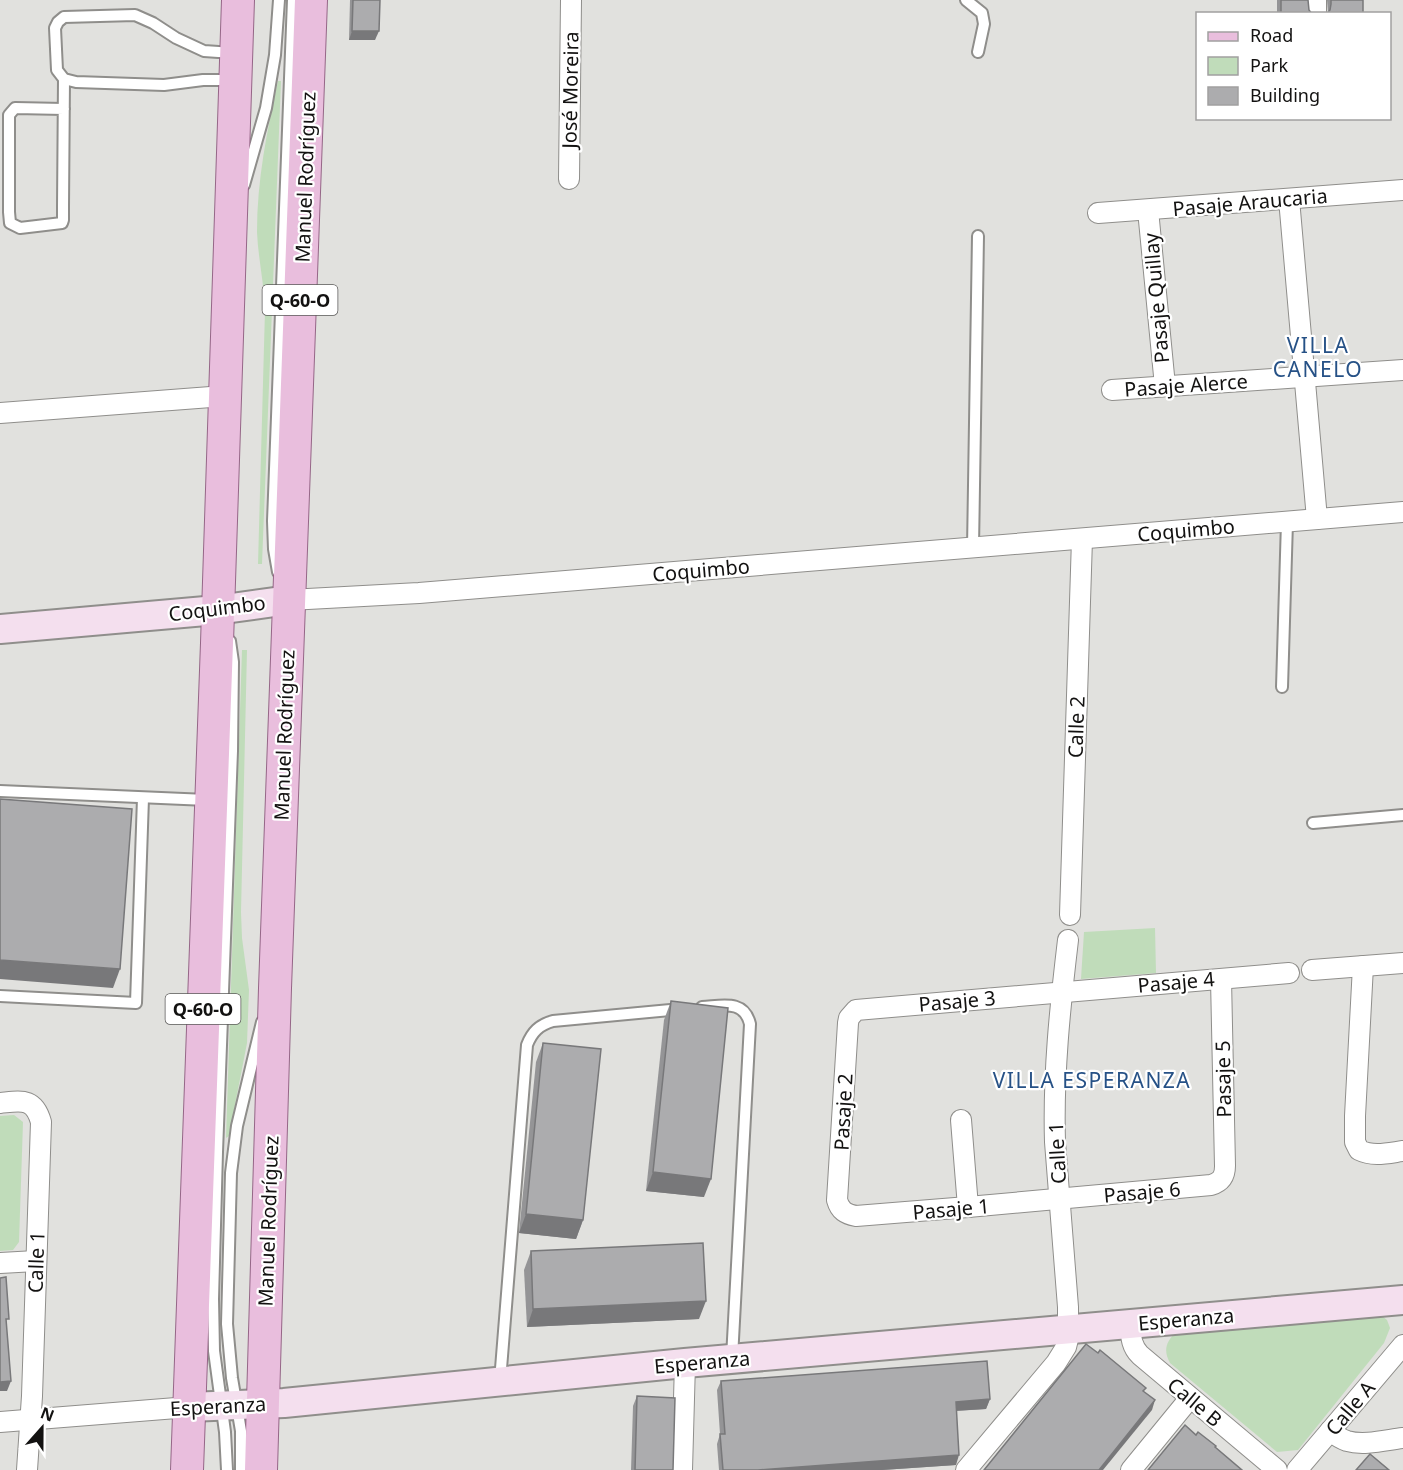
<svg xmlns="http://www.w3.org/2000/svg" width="1403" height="1470" viewBox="0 0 1403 1470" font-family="'Noto Sans',sans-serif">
	<rect width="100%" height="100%" fill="#e1e1de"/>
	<g fill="#c0dcba">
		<path d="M278,81H281L262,564H258L265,310C264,283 258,257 257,232C257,180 267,131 278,81Z"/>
		<polygon points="242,650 247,650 241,912 242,938 249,990 247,1043 229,1136 226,1138"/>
		<polygon points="1155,928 1156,973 1081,979 1084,932"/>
		<polygon points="14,1115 23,1122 19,1242 13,1250 0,1251 0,1116"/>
		<path d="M1382,1316L1387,1320L1390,1328L1384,1343L1298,1450L1277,1452L1170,1363C1163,1350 1166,1342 1176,1332Z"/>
	</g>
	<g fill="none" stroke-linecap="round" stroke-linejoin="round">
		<g stroke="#8f8e8b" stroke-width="14">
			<g id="lane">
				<polyline points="966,0 982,13 984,24 978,52"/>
				<polyline points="233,53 204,51 176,38 153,23 135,15 64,17 58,22 55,28 57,70 64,79 76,82 164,85 203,80 234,80"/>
				<polyline points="64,79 63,206 63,220 62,223 20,228 10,223 9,212 9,115 15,108 64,109"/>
				<polyline points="244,185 266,108 275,55 279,0"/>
				<polyline points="973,548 978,236"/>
				<polyline points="278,572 274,549 273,521 293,0"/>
				<polyline points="1282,687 1287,522"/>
				<polyline points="0,791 207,800"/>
				<polyline points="1313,823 1403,815"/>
				<polyline points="0,996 136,1003 143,798"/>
				<path d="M702,1007C722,1006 744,999 750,1024L732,1358"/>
				<path d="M500,1381L527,1045C532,1032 539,1025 553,1021L681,1009"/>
				<polyline points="227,1470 225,1432 214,1351 213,1299 217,1152 232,751 233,662 230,641"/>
				<polyline points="241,1470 241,1431 232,1378 227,1324 231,1173 237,1126 262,1022"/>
			</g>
		</g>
		<g stroke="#8f8e8b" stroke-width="22">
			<g id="street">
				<polyline points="1316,14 1316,0"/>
				<polyline points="569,179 571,0"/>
				<polyline points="1289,199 1317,519"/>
				<polyline points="1148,210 1165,386"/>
				<polyline points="1098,213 1403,190"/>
				<polyline points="1112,390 1403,370"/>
				<polyline points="0,413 224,396"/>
				<polyline points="289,600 419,593 1403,512"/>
				<polyline points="1070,915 1082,539"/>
				<path d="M1363,966L1355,1116V1142L1359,1150C1373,1157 1388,1153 1403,1151"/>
				<polyline points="1312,970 1403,963"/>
				<path d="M1221,979L1225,1166C1225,1177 1221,1182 1211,1185L968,1207L856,1216C846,1214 840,1211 837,1200L848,1023L849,1018L856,1010L1289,973"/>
				<path d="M0,1103C21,1101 34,1097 41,1122L32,1396L27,1470"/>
				<polyline points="961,1120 968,1207"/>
				<polyline points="0,1263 36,1261"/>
				<path d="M1130,1324C1131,1336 1131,1346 1140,1355L1277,1470"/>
				<polyline points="0,1422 189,1407"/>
				<path d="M1330,1431C1335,1435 1341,1439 1347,1441C1364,1446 1386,1440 1403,1438"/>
				<polyline points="682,1470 685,1363"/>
				<path d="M966,1470L1056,1363L1066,1347L1068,1339V1307L1055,1142C1053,1074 1060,1007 1068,940"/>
				<polyline points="1131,1470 1190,1398"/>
				<polyline points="1297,1470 1403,1345"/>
			</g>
		</g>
		<g stroke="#8f8e8b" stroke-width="32">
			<g id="secondary">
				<polyline points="0,629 217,610 289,600"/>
				<polyline points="189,1407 284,1403 685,1363 1403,1300"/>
			</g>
		</g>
		<g stroke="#956687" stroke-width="34">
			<g id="primary">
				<polyline points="187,1470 217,643 238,0"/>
				<polyline points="261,1470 275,988 311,0"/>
			</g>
		</g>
		<use href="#lane" stroke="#fff" stroke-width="10"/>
		<use href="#street" stroke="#fff" stroke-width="20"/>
		<use href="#secondary" stroke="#f4dfee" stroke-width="28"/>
		<use href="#primary" stroke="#e9bedd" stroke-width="32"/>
	</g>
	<g fill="#949496">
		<polygon points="350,0 380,0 375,40 349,40"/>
		<polygon points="1277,0 1308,0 1309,10 1312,14 1277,14"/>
		<polygon points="1327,0 1363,0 1328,12"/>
		<polygon points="671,1001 704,1197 646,1191 664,1020"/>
		<polygon points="543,1043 583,1220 576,1239 519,1233 536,1062"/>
		<polygon points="531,1251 699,1319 527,1327 524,1270"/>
		<polygon points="721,1381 990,1399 986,1409 956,1411 956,1465 882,1470 719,1470 717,1444 720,1434 717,1390"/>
		<polygon points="637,1396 673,1470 631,1470 633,1406"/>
	</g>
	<g fill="#78787a">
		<polygon points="352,31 379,31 375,40 349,40"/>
		<polygon points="0,960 120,969 113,988 0,979"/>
		<polygon points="653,1172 711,1179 704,1197 646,1191"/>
		<polygon points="526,1214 583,1220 576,1239 519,1233"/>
		<polygon points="706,1301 699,1319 527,1327 533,1309"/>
		<polygon points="11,1381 7,1391 0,1391 0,1382"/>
		<polygon points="990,1399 986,1409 952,1411 956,1402"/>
		<polygon points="1155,1400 1152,1410 1103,1470 1099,1470"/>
		<polygon points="959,1455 956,1465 882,1470 758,1470"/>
	</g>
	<g fill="#acacae" stroke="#78787a" stroke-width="1.5">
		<polygon points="353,0 380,0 379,31 352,31"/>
		<polygon points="1281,0 1308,0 1309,10 1312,14 1281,14"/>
		<polygon points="1331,0 1363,0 1363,14 1327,14 1330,10 1331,4"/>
		<polygon points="0,799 132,809 120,969 0,960"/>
		<polygon points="671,1001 728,1008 711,1179 653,1172"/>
		<polygon points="543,1043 601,1049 583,1220 526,1214"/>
		<polygon points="703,1243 706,1301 533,1309 531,1251"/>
		<polygon points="6,1277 9,1319 6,1319 11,1381 0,1382 0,1278"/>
		<polygon points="1086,1344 1098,1353 1100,1350 1146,1388 1143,1391 1155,1400 1099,1470 984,1470"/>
		<polygon points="987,1361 990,1399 956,1402 959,1455 758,1470 723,1470 720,1434 725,1434 721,1381"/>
		<polygon points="637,1396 675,1398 673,1470 635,1470"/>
		<polygon points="1185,1425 1196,1435 1198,1432 1216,1446 1215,1447 1242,1470 1148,1470"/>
		<polygon points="1370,1454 1389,1470 1356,1470"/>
	</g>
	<g text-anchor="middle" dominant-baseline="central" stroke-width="4.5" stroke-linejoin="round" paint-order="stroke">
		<g fill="#fff" stroke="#5a5958" stroke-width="1.5">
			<rect x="262.5" y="285" width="75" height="30" rx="4.5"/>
			<rect x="165.5" y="994" width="75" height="30" rx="4.5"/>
		</g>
		<g font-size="18" font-weight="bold" fill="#131211">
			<text x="300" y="300">Q-60-O</text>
			<text x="203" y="1009">Q-60-O</text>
		</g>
		<g font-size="20" fill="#131211" stroke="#fff">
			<text transform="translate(570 90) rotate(-89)">José Moreira</text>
			<text transform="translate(305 177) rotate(-88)">Manuel Rodríguez</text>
			<text transform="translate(1250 202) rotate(-5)">Pasaje Araucaria</text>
			<text transform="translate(1156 298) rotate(-95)">Pasaje Quillay</text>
			<text transform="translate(1186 385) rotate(-4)">Pasaje Alerce</text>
			<text transform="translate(1186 530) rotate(-5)">Coquimbo</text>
			<text transform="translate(701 570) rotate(-5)">Coquimbo</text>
			<text transform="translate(217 608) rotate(-7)">Coquimbo</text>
			<text transform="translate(1076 727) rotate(-88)">Calle 2</text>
			<text transform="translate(284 735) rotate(-88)">Manuel Rodríguez</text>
			<text transform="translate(1176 982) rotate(-5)">Pasaje 4</text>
			<text transform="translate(957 1001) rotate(-5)">Pasaje 3</text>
			<text transform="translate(1223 1079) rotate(-91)">Pasaje 5</text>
			<text transform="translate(843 1112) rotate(-87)">Pasaje 2</text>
			<text transform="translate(1057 1153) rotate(-93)">Calle 1</text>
			<text transform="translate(1142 1192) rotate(-5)">Pasaje 6</text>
			<text transform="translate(951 1209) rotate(-5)">Pasaje 1</text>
			<text transform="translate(268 1221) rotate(-88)">Manuel Rodríguez</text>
			<text transform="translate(36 1262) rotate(-88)">Calle 1</text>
			<text transform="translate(1186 1319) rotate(-5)">Esperanza</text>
			<text transform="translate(702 1362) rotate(-5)">Esperanza</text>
			<text transform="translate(1195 1402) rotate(40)">Calle B</text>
			<text transform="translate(218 1406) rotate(-3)">Esperanza</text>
			<text transform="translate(1350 1408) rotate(-50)">Calle A</text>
		</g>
		<g font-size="21" letter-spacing="1.5" fill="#265186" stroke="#fff">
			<text x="1318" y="345">VILLA<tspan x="1318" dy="24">CANELO</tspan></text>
			<text x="1092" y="1080">VILLA ESPERANZA</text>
		</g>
	</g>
	<rect x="1196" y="12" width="195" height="108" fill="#ffffff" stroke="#a1a0a0" stroke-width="1.5"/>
	<rect x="1208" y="32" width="30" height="9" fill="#e9bedd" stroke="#a1a0a0" stroke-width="1.5"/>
	<text x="1250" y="42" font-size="18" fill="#131211">Road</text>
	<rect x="1208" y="57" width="30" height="18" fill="#c0dcba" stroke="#a1a0a0" stroke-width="1.5"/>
	<text x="1250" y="72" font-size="18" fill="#131211">Park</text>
	<rect x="1208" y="87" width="30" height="18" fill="#acacae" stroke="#a1a0a0" stroke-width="1.5"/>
	<text x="1250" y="102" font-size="18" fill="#131211">Building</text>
	<g transform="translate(42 1428) rotate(21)" stroke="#ffffff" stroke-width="4.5" paint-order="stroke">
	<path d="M0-4.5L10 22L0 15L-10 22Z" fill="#131211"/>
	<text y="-9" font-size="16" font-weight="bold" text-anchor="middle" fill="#131211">N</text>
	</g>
</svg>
